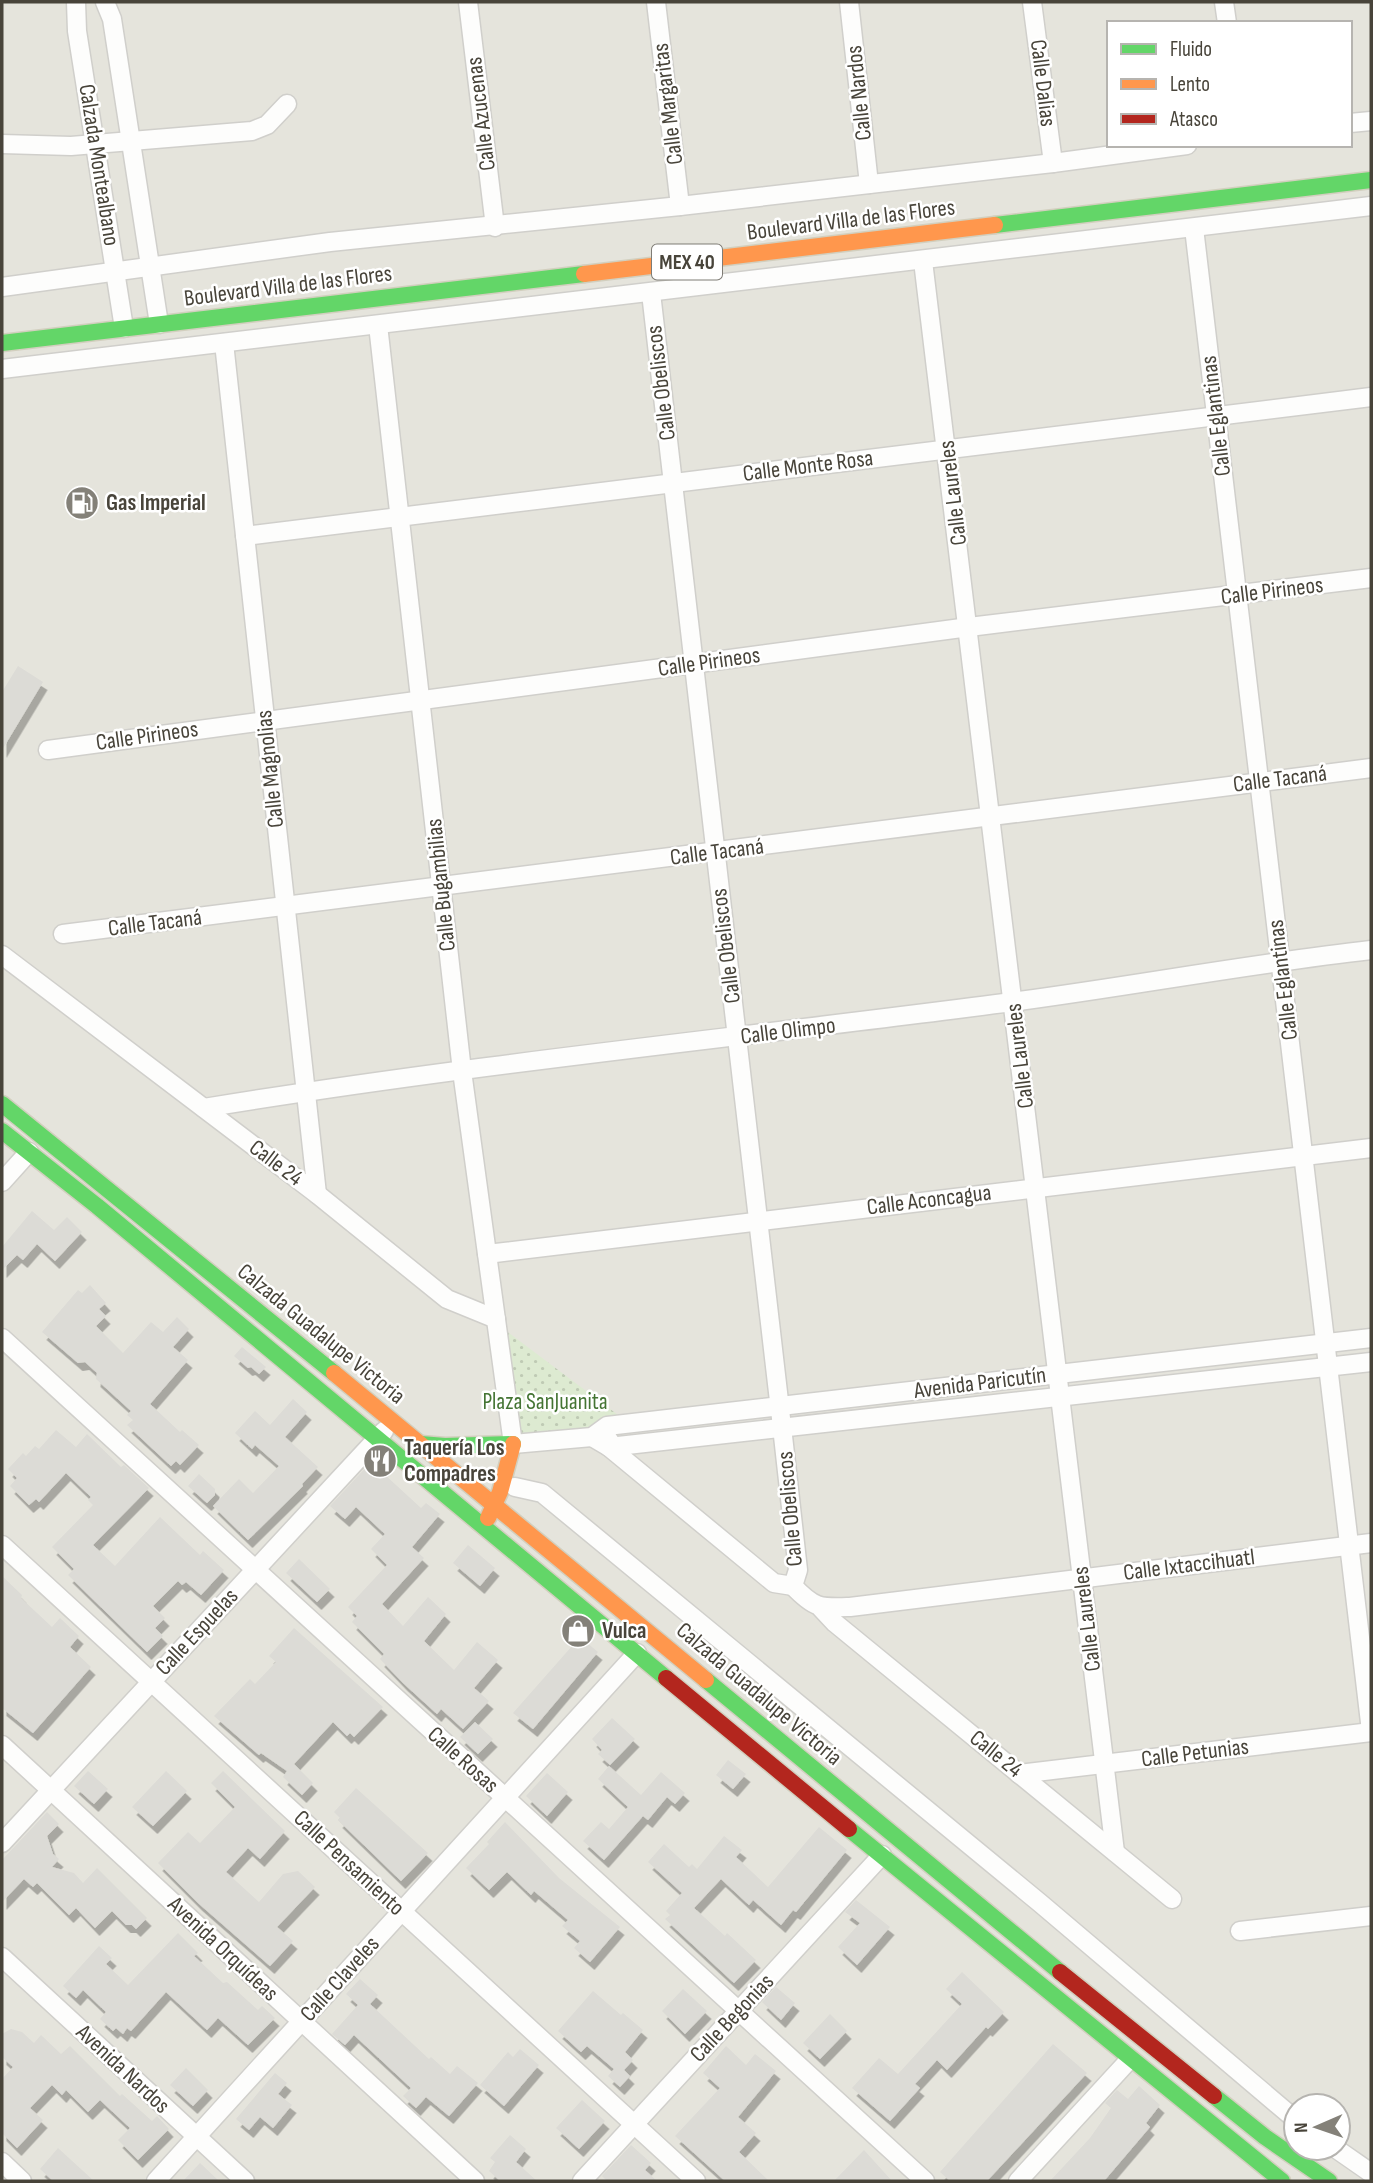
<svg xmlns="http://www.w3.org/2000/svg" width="1373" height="2183" viewBox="0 0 1373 2183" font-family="'Sofia Sans Condensed',sans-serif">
	<defs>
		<pattern id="park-dots" width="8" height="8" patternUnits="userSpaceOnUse" patternTransform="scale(1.75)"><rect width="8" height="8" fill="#ddead1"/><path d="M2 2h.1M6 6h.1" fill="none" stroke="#bfcab4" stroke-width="1.8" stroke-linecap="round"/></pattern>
		<filter id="shadow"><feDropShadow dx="4.5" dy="8" stdDeviation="0" flood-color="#0004"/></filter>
	</defs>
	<rect width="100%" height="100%" fill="#f2f2ee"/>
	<path fill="#e5e4dc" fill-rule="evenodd" d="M2,2H1371V2181H2ZM1109,23H1350V145H1109ZM1296,2106H1338V2148H1296Z"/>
	<polygon fill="url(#park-dots)" points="501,1327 622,1418 604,1430 515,1442"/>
	<g fill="#dcdbd6" filter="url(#shadow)">
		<polygon points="18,666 43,682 2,750 2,692"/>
		<polygon points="32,1211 54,1230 67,1217 82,1232 55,1261 37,1244 23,1260 17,1255 2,1270 2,1247"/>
		<polygon points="90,1285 106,1303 99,1309 106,1316 96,1326 123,1353 151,1322 163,1332 177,1317 189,1329 173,1347 188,1360 150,1404 180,1432 182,1430 199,1445 180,1465 176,1461 171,1466 127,1425 133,1420 127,1415 131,1411 96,1379 97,1373 85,1362 78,1363 42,1332 78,1290 82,1293"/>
		<polygon points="242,1347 266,1367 259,1374 251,1367 248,1368 234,1356"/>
		<polygon points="293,1399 307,1412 285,1437 318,1467 302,1484 303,1486 248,1540 213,1506 239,1479 253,1493 279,1466 255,1445 252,1449 235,1433 255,1411 270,1425"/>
		<polygon points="56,1430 76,1447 87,1434 121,1467 124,1465 149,1488 93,1545 115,1566 160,1517 200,1555 203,1551 224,1570 201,1595 186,1582 182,1585 178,1581 153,1606 165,1618 155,1628 163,1636 147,1652 68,1575 74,1569 52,1547 93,1505 88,1500 91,1497 66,1473 39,1502 36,1499 29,1505 10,1486 17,1478 8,1469 23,1453 26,1456 35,1446 39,1449"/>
		<polygon points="371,1462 421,1508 426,1503 440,1514 412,1547 424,1558 382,1604 403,1626 428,1597 446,1614 424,1641 454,1670 477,1642 498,1660 474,1688 489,1701 463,1729 441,1709 437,1714 403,1683 380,1659 384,1654 352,1622 357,1616 348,1607 387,1565 371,1549 385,1534 356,1507 345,1519 330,1506"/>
		<polygon points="199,1474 215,1489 215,1495 207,1503 188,1486"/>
		<polygon points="468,1545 495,1568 480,1586 453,1563"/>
		<polygon points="299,1559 330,1589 317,1602 286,1573"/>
		<polygon points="2,1576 22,1595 21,1598 52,1627 60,1618 79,1636 70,1647 91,1667 33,1733 2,1708"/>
		<polygon points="294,1628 383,1707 354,1737 350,1733 347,1736 333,1722 294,1764 313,1783 302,1795 283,1777 287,1771 261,1753 259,1755 214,1716 250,1679 255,1684 276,1662 269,1656"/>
		<polygon points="580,1637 598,1652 533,1729 513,1713"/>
		<polygon points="612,1718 635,1739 610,1765 598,1754 602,1750 592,1739"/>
		<polygon points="475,1722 493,1739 478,1754 460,1737"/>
		<polygon points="728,1760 746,1774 733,1789 716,1775"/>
		<polygon points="609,1766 641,1795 661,1772 685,1793 675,1804 667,1797 648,1820 643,1816 604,1860 583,1841 601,1822 609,1829 628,1807 598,1779"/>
		<polygon points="88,1771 108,1789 94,1804 74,1786"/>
		<polygon points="166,1771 187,1791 153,1826 132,1807"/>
		<polygon points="223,1771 285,1831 260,1859 248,1848 226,1872 259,1902 283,1874 298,1871 315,1887 277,1927 293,1941 270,1966 198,1903 158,1863 188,1832 200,1843 235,1807 211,1783"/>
		<polygon points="547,1773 568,1792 547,1816 526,1796"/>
		<polygon points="356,1788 428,1853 401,1881 338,1820 340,1818 334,1812"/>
		<polygon points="47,1812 59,1824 47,1836 53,1854 59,1859 52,1867 74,1873 83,1883 97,1868 147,1918 136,1929 132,1925 126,1925 112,1911 95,1928 76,1908 69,1915 37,1883 33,1887 24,1879 2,1902 2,1860"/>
		<polygon points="505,1822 559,1878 620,1927 590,1962 574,1948 580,1941 562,1926 568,1920 534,1891 531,1895 507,1872 489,1890 466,1868 489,1844 487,1842"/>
		<polygon points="819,1827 847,1850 796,1912 793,1910 781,1925 753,1900 749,1905 721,1879 694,1908 725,1936 727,1933 756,1960 734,1983 665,1919 670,1915 666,1911 682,1893 648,1862 664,1844 689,1867 692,1864 697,1869 724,1836 742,1850 736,1857 768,1887"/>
		<polygon points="856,1900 890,1927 857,1965 838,1947 860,1923 845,1912"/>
		<polygon points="178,1933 198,1953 194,1956 223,1983 227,1982 258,2010 262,2006 275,2018 248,2045 218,2018 207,2030 166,1992 131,2031 127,2028 123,2034 116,2028 113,2031 100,2019 106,2012 83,1990 76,1998 63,1986 99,1946 112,1958 106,1964 128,1985"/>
		<polygon points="962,1972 1004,2012 988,2029 986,2027 947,2070 937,2060 915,2084 920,2088 890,2121 852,2088 879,2058 898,2074 962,2004 946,1989"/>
		<polygon points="360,1979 378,1995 370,2004 429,2059 431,2057 450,2074 457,2066 478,2083 449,2116 426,2097 416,2108 403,2096 411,2088 354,2035 345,2045 332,2034 358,2005 346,1994"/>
		<polygon points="776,1987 795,2003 781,2020 762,2002"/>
		<polygon points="683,1989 707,2011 685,2034 662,2011"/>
		<polygon points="593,1991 621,2015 623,2013 643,2030 625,2052 633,2060 624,2070 630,2076 620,2087 608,2076 614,2069 587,2046 581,2052 558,2031"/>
		<polygon points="830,2014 847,2031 820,2059 803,2043"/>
		<polygon points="11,2029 22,2032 34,2043 41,2035 61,2054 70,2046 120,2096 122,2094 152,2121 157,2116 169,2129 138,2160 118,2140 130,2128 100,2100 88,2112 66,2090 62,2095 52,2085 30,2108 43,2120 17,2148 2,2133 2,2079 13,2067 2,2057 2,2034"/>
		<polygon points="1053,2044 1087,2073 987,2181 950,2181 940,2172"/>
		<polygon points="726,2046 746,2065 755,2054 776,2071 738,2117 756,2133 739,2152 769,2181 725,2181 675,2136 720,2088 703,2073"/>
		<polygon points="520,2049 539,2065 504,2106 480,2085 508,2052 513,2057"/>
		<polygon points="186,2068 208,2090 193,2106 170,2085"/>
		<polygon points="275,2073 287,2083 278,2094 292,2105 273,2128 260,2117 249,2130 236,2119"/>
		<polygon points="1139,2086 1160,2105 1146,2123 1150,2127 1104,2181 1050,2181 1090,2138 1111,2108 1105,2103 1117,2090 1128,2099"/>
		<polygon points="582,2100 605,2121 579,2149 556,2128"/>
		<polygon points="510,2135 526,2149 516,2162 537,2181 500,2181 489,2171 495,2162 490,2158"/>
		<polygon points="631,2145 651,2163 645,2170 657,2181 607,2181 602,2176"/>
		<polygon points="58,2148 94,2181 53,2181 40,2169"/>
		<polygon points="864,2150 892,2181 834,2181"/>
		<polygon points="200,2163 219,2181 183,2181"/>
	</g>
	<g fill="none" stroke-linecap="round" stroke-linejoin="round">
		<g stroke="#d0cfcb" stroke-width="21">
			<g id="street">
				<polyline points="76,2 77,31 124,328"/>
				<polyline points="105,2 112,19 159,324"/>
				<polyline points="468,2 495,227"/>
				<polyline points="656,2 680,206"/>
				<polyline points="849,2 869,184"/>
				<polyline points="1032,2 1053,163"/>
				<polyline points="1224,2 1227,23"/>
				<polyline points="1350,123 1371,121"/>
				<polyline points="2,144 71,146 252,131 267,125 287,104"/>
				<polyline points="1194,228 1371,1731"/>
				<polyline points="923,261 1115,1852"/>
				<polyline points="2,287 330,242 680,206 1053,163 1187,145"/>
				<path d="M651,293L782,1427L798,1570L793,1586C815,1609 820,1608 850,1607L1371,1543"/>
				<polyline points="378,325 462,1071 513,1444 592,1437 607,1426 1371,1338"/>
				<polyline points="224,343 317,1194"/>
				<polyline points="2,369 1371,206"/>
				<polyline points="245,536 1371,397"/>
				<polyline points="48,750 969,627 1371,578"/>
				<polyline points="63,934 1371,768"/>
				<polyline points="2,955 317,1194 447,1299 496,1319"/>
				<path d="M204,1108C459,1066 717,1040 973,1007C1106,991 1238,965 1371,950"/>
				<polyline points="2,1182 29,1152"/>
				<polyline points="487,1254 1371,1148"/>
				<polyline points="2,1338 925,2181"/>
				<polyline points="592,1437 609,1447 1371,1362"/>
				<polyline points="609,1440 609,1447 774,1583 793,1586"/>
				<polyline points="515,1487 542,1493 1040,1903 1296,2120"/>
				<polyline points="2,1545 696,2181"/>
				<polyline points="821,1608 835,1623 1172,1899"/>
				<polyline points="2,1745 475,2181"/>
				<polyline points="1019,1774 1371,1732"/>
				<polyline points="2,1843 384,1431"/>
				<polyline points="1240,1931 1371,1916"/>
				<polyline points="2,1957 245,2181"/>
				<polyline points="1335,2148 1371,2173"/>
				<polyline points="2,2162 22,2181"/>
				<polyline points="156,2181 637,1653"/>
				<polyline points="582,2181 882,1855"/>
				<polyline points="1018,2181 1130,2059"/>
			</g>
		</g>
		<g stroke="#d2cfbe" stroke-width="19">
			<g id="fast">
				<polyline points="995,225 1371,180"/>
				<polyline points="2,343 584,274"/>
				<polyline points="2,1104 334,1373"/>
				<polyline points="2,1131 97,1206 666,1678"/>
				<polyline points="421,1444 445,1446 513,1444"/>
				<polyline points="706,1680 1060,1972"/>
				<polyline points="849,1829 1282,2181"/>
				<polyline points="1214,2096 1265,2137 1329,2181"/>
			</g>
		</g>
		<g stroke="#d2cfbe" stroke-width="19">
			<g id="slow">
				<polyline points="584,274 995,225"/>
				<polyline points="334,1373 706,1680"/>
				<polyline points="488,1518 500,1492 513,1444"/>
			</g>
		</g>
		<g stroke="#d2cfbe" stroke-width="19">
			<g id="jam">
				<polyline points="666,1678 849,1829"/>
				<polyline points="1060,1972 1214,2096"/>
			</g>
		</g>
		<use href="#street" stroke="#fdfdfc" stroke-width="18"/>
		<use href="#fast" stroke="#63d668" stroke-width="16"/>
		<use href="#slow" stroke="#ff974d" stroke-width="16"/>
		<use href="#jam" stroke="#b3261e" stroke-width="16"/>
	</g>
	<defs>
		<g id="fuel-disc" transform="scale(1.75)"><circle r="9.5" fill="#848179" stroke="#fff"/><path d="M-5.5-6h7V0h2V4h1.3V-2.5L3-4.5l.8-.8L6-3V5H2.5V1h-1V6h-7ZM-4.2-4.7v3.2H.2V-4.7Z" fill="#fff"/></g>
		<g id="restaurant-disc" transform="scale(1.75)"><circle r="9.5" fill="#848179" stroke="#fff"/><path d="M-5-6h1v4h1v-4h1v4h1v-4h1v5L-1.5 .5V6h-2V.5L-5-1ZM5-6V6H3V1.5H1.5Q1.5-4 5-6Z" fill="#fff"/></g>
		<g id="shop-disc" transform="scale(1.75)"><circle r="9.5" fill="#848179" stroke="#fff"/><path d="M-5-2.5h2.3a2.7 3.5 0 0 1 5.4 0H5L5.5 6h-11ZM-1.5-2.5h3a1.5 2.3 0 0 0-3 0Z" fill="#fff"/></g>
	</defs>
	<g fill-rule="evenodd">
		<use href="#fuel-disc" x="82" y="503"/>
		<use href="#restaurant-disc" x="380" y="1461"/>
		<use href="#shop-disc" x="578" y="1631"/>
	</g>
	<g text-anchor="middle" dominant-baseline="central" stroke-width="5" stroke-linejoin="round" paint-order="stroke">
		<rect fill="#fff" stroke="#7f7c75" stroke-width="2" x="652" y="244.5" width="70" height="35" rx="5"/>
		<g font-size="21" font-weight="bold" fill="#48443a">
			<text x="687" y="262">MEX 40</text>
		</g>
		<g font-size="23" fill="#48443a" stroke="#fff">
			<text transform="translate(1043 83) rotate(83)">Calle Dalias</text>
			<text transform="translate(859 93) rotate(-96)">Calle Nardos</text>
			<text transform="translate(668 104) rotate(-97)">Calle Margaritas</text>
			<text transform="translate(481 114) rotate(-97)">Calle Azucenas</text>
			<text transform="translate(99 165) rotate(81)">Calzada Montealbano</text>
			<text transform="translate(851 220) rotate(-7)">Boulevard Villa de las Flores</text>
			<text transform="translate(288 286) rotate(-7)">Boulevard Villa de las Flores</text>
			<text transform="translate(661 383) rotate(-97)">Calle Obeliscos</text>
			<text transform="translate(1216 416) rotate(-97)">Calle Eglantinas</text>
			<text transform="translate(808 466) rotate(-7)">Calle Monte Rosa</text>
			<text transform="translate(953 493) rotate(-97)">Calle Laureles</text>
			<text transform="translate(1272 591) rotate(-7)">Calle Pirineos</text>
			<text transform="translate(709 662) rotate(-8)">Calle Pirineos</text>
			<text transform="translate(147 736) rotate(-8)">Calle Pirineos</text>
			<text transform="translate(270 769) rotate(-96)">Calle Magnolias</text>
			<text transform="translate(1280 779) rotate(-7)">Calle Tacaná</text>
			<text transform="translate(717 852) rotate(-7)">Calle Tacaná</text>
			<text transform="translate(441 885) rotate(-96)">Calle Bugambilias</text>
			<text transform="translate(155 923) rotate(-7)">Calle Tacaná</text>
			<text transform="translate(726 946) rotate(-97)">Calle Obeliscos</text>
			<text transform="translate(1283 980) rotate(-97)">Calle Eglantinas</text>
			<text transform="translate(788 1031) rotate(-7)">Calle Olimpo</text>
			<text transform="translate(1020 1056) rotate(-97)">Calle Laureles</text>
			<text transform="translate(276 1163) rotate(37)">Calle 24</text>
			<text transform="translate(929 1200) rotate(-7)">Calle Aconcagua</text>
			<text transform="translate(321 1334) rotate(39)">Calzada Guadalupe Victoria</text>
			<text transform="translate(980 1383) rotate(-7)">Avenida Paricutín</text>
			<text transform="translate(790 1509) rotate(-95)">Calle Obeliscos</text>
			<text transform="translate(1189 1565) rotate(-7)">Calle Ixtaccihuatl</text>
			<text transform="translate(1087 1619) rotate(-97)">Calle Laureles</text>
			<text transform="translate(197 1632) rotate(-47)">Calle Espuelas</text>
			<text transform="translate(759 1694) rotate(40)">Calzada Guadalupe Victoria</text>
			<text transform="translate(1195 1753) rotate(-7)">Calle Petunias</text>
			<text transform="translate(996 1754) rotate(39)">Calle 24</text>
			<text transform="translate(463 1760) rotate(42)">Calle Rosas</text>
			<text transform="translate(349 1863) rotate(43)">Calle Pensamiento</text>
			<text transform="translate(223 1949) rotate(43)">Avenida Orquídeas</text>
			<text transform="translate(340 1979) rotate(-48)">Calle Claveles</text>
			<text transform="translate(732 2018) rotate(-47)">Calle Begonias</text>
			<text transform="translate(123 2069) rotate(43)">Avenida Nardos</text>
		</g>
		<g font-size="23" font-weight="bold" fill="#48443a" stroke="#fff" text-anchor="start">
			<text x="106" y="503">Gas Imperial</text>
			<text x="404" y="1448">Taquería Los<tspan x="404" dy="26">Compadres</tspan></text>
			<text x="602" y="1631">Vulca</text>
		</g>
		<g font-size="23" fill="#447433" stroke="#fff">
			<text x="545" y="1402">Plaza SanJuanita</text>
		</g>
	</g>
	<rect width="1373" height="2183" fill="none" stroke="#48443a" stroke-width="7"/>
	<rect x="1107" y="21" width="245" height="126" fill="#ffffff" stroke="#b6b4b0" stroke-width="2"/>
	<rect x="1121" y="44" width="35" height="10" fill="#63d668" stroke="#b6b4b0" stroke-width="2"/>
	<text x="1170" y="56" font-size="21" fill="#48443a">Fluido</text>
	<rect x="1121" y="79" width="35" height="10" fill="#ff974d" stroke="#b6b4b0" stroke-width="2"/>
	<text x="1170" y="91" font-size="21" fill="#48443a">Lento</text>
	<rect x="1121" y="114" width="35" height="10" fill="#b3261e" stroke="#b6b4b0" stroke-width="2"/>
	<text x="1170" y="126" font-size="21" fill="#48443a">Atasco</text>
	<g transform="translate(1317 2127) rotate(268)"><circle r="33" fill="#ffffff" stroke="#b6b4b0" stroke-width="2"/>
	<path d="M0-5L12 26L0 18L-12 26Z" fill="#848179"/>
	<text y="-10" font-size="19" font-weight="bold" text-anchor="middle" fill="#48443a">N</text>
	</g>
</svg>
